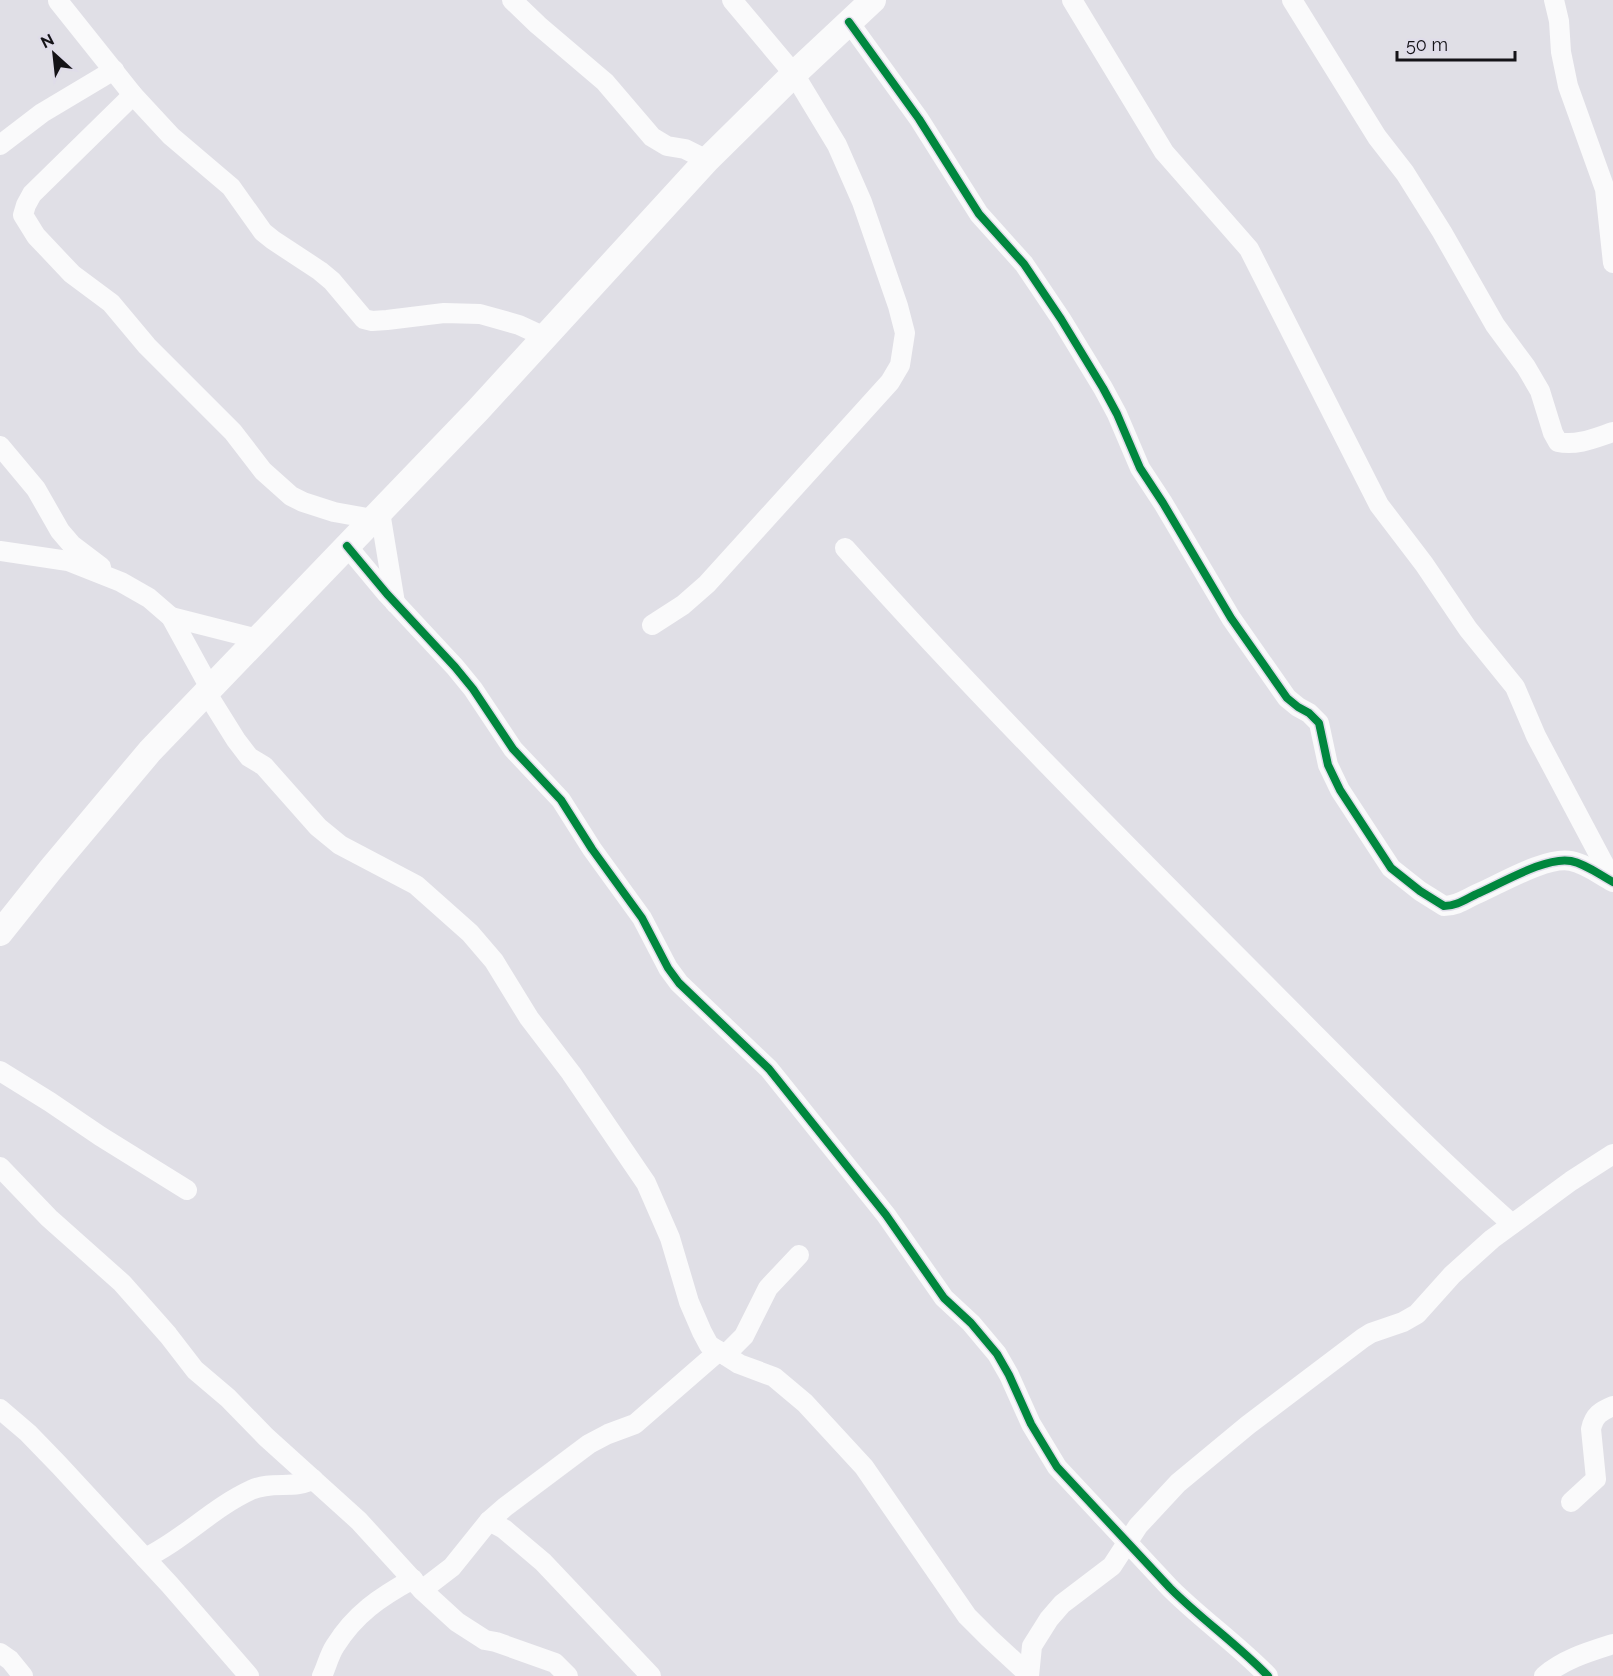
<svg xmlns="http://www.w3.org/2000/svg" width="1613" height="1676" viewBox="0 0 1613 1676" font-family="Raleway,sans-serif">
	<rect width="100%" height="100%" fill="#e0dfe6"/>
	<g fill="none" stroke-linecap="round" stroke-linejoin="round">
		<g stroke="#fafafb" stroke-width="20">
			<polyline points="512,0 538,25 605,82 652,137 667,146 685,149 707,160"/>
			<polyline points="1072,0 1164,152 1249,249 1379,505 1424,564 1468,629 1515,687 1536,736 1613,881"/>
			<path d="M1292,0L1377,137L1405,173L1442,232L1495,325L1526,367L1540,391L1553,433L1558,442C1577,446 1595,438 1613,432"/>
			<polyline points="1554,0 1559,21 1561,52 1568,86 1605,189 1613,263"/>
			<polyline points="58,1 133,95 171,136 231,187 263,232 273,240 320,271 332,281 364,319 372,321 387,320 444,313 480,314 519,325 545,337"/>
			<path d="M849,22L919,119L979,214L1024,264L1061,319L1103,388L1117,414L1140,468L1163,503L1231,618L1287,698L1298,707L1309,713L1319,723L1328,765L1340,790L1391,868L1420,891L1444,906C1458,906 1467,898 1479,893C1502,883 1547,856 1571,861C1586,864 1600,875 1613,882"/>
			<polyline points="133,95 32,194 26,205 23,215 36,236 72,274 111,303 147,346 233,432 263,471 291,496 303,502 334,512 373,519"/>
			<polyline points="0,145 42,113 114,70"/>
			<polyline points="0,446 36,489 60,531 72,545 101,567"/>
			<polyline points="380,512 395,603"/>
			<path d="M347,546L387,594L455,667L473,689L513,749L561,800L592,849L642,918L668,968L679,983L769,1069L886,1215L944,1298L971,1323L997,1354L1009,1375L1031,1424L1057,1467L1170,1588C1201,1619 1237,1644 1268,1676"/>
			<path d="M845,548C969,687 1100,819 1232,951C1324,1043 1415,1138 1512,1224"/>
			<polyline points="0,551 68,561 121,582 149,598 171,617 210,688"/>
			<polyline points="171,617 258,639"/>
			<polyline points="652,625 683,605 707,584 890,382 900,365 905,333 898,306 862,202 837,145 794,74 732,0"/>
			<polyline points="206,692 236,740 249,757 264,766 318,827 340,845 416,885 470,933 494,961 529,1018 571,1073 646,1183 670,1238 689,1302 702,1332 709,1345 725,1355 744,1336 768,1288 799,1255"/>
			<polyline points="0,1071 50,1102 100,1136 187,1190"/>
			<polyline points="0,1167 49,1218 122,1283 168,1335 195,1370 228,1398 266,1437 359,1521 422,1590 457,1622 485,1640 496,1642 555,1663 568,1676"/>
			<polyline points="725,1355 739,1364 774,1377 805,1403 864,1467 967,1616 989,1638 1028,1674"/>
			<polyline points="0,1409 28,1433 59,1465 170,1585 249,1676"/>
			<path d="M1571,1502L1596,1479L1591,1429C1594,1415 1601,1411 1613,1406"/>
			<polyline points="489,1521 504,1529 543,1562 651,1676"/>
			<path d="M145,1558C183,1540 212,1508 251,1490C272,1480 296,1490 313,1479"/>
			<polyline points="422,1590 452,1567 489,1521 505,1507 589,1444 608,1434 635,1424 719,1351"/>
			<polyline points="0,1653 10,1660 23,1676"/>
			<path d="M322,1676C327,1666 329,1655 335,1646C355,1614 380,1597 413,1579"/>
			<polyline points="1029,1676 1032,1646 1049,1619 1062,1604 1112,1566 1138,1526 1178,1483 1248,1425 1363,1338 1371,1333 1403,1322 1417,1314 1452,1275 1492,1239 1571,1181 1613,1154"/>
			<path d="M1544,1676C1564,1659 1588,1652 1613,1644"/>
		</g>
		<polyline stroke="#fafafb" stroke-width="26" points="0,933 51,869 150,751 478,410 707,160 794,74 873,0"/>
		<g stroke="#dfdce9" stroke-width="11">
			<g id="cycleway">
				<path d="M849,22L919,119L979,214L1024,264L1061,319L1103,388L1117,414L1140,468L1163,503L1231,618L1287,698L1298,707L1309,713L1319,723L1328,765L1340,790L1391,868L1420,891L1444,906C1458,906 1467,898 1479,893C1502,883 1547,856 1571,861C1586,864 1600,875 1613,882"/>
				<path d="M347,546L387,594L455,667L473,689L513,749L561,800L592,849L642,918L668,968L679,983L769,1069L886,1215L944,1298L971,1323L997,1354L1009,1375L1031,1424L1057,1467L1170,1588C1201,1619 1237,1644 1268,1676"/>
			</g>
		</g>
		<use href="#cycleway" stroke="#00873e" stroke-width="8"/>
	</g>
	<g transform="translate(54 54) rotate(333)" stroke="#dfdce9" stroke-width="4.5" paint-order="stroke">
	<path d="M0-4.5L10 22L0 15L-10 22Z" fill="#141317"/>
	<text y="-9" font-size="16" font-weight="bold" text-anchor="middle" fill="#141317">N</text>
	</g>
	<path d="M1397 51v9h118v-9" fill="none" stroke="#141317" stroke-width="3"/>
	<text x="1406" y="51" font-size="18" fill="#141317" stroke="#dfdce9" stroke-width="4.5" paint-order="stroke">50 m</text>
</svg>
